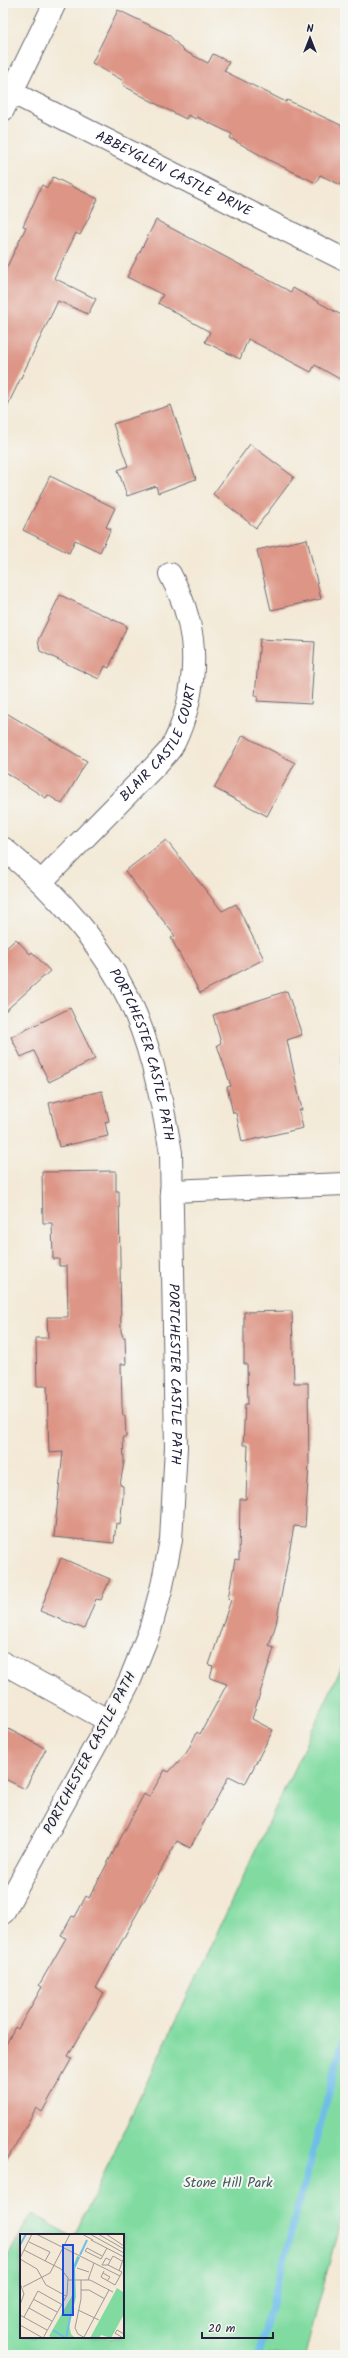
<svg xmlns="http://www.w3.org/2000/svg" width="348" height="2358" viewBox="0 0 348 2358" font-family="Kalam,sans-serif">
	<rect width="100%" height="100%" fill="#f6f6f2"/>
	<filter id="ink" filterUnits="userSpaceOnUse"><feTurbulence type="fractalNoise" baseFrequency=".025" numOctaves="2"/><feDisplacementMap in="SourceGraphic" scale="8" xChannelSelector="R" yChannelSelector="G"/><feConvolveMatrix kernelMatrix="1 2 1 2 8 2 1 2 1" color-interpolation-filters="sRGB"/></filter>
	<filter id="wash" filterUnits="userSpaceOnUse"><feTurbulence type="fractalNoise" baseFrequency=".012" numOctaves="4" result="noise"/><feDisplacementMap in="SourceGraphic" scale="16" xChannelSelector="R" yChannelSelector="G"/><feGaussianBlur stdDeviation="0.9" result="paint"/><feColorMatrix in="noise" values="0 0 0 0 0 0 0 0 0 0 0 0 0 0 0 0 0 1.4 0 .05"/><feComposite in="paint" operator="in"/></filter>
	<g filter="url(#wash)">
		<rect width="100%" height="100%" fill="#f3e9d6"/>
		<g fill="#81dba1" stroke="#527e6e">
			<polygon points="345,1026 345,1181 342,1048"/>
			<polygon points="345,1660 345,2203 305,2355 3,2355 3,2265 32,2213 69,2235 21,2235 21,2337 123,2337 123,2235 75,2235"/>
		</g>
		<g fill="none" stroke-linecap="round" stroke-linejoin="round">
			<polyline stroke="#70bdea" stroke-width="7" points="258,2355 345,2033"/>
		</g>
		<g id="blocks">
			<g fill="#dd9586">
				<polygon points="118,10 168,34 184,51 208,63 213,54 229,62 224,71 286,102 287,100 345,127 345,187 320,175 316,183 269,160 230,138 232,134 197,117 196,119 188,115 186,119 162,107 124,86 122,80 92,63"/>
				<polygon points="53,177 98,199 80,235 76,233 54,278 96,299 88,314 58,301 3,415 3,275 26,227 23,226 42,185 47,188"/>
				<polygon points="156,220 291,292 293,288 345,317 345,382 315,365 311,372 248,339 240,359 205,342 210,332 158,303 163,295 127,277"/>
				<polygon points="171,405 196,479 158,493 156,486 127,496 118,470 128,466 113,424"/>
				<polygon points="250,444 294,477 256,528 213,494"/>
				<polygon points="50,476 115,508 106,527 111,529 100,552 75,540 69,553 23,530"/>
				<polygon points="307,539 321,599 271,610 257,550"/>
				<polygon points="60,595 127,626 109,668 105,666 99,679 40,651 38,640"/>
				<polygon points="260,639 315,642 311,704 257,701 258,696 255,696"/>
				<polygon points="3,711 87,761 62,804 48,795 46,798 3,771"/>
				<polygon points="243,735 295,763 267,816 214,788"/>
				<polygon points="166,840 222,911 236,904 264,959 200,993 171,938 175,936 125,871"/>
				<polygon points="16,939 30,954 32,952 50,971 3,1013 3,951"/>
				<polygon points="287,991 302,1035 287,1040 302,1110 299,1110 303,1128 242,1142 236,1113 233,1113 227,1087 231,1086 217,1045 221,1043 213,1015"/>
				<polygon points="70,1008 95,1059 49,1082 34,1051 21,1057 11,1037"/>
				<polygon points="102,1091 109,1121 105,1122 108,1136 59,1147 49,1103"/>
				<polygon points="116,1171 116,1191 119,1191 121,1331 123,1337 125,1337 126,1364 121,1364 122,1406 123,1416 125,1416 126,1437 123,1437 124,1462 120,1485 123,1486 123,1497 120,1524 116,1523 114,1543 54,1537 63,1452 49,1453 47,1386 37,1386 36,1338 48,1338 47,1317 68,1317 67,1266 59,1266 59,1259 53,1259 52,1223 43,1223 42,1172"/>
				<polygon points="292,1311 294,1383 308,1383 309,1466 305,1527 294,1526 276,1624 269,1646 274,1648 252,1719 273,1730 245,1784 229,1776 190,1848 177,1841 96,1988 104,1993 68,2056 72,2058 42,2112 36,2108 3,2167 3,2050 15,2027 18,2029 42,1987 39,1985 66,1938 61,1936 72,1916 75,1917 86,1896 89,1898 144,1794 149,1797 165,1770 169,1772 187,1752 197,1732 200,1734 227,1684 210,1678 213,1666 209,1665 231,1600 228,1599 235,1559 239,1560 240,1499 246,1499 248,1445 243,1445 245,1404 248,1404 247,1364 244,1364 244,1312"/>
				<polygon points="61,1558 110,1579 101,1600 96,1599 84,1629 40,1611"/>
				<polygon points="3,1726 46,1749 25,1789 3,1778"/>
			</g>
		</g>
	</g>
	<g filter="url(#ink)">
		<use href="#blocks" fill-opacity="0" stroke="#6b6871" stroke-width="1"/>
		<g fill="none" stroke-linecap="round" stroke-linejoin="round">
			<g stroke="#6b6871" stroke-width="24">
				<g id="minor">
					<path id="s1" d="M3,88L345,260"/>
					<polyline points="3,110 55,3"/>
					<path id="s2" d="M3,848C56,892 109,951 136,1015C154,1059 163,1107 171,1153L176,1447L171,1540L162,1586L150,1630L130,1680L109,1721L3,1913"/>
					<path id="s3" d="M41,882L155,766C160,760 167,754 171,748C179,736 183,721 187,708C199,659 194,618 170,574"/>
					<polyline points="171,1191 345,1184"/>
					<polyline points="3,1663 109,1721"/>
				</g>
			</g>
			<use href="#minor" stroke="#fff" stroke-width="22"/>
		</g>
	</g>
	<g text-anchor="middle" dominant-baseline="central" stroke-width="4" stroke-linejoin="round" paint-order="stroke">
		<g font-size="14" fill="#22223b" stroke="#f6f6f2">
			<text stroke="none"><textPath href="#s1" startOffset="191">ABBEYGLEN CASTLE DRIVE</textPath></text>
			<text stroke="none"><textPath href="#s3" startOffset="185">BLAIR CASTLE COURT</textPath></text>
			<text stroke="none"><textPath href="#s2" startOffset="255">PORTCHESTER CASTLE PATH</textPath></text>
			<text stroke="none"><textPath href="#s2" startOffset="579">PORTCHESTER CASTLE PATH</textPath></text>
			<text transform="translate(90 1753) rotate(-62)">PORTCHESTER CASTLE PATH</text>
		</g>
		<g font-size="14" fill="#3e5a5a" stroke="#f6f6f2">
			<text x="228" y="2183">Stone Hill Park</text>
		</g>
	</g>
	<g transform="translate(20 2234)">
		<rect width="104" height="104" fill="#f3e9d6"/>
		<path d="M57,22L60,23L55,35L56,63L49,91L51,100L55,104H32L29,102L53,60V33ZM97,54L103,58L104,56V80L91,104L81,101L79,104H70Z" fill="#81dba1"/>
		<path fill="none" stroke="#70bdea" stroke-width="2" d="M0,11L6,0M60,21L67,6M54,45V33L59,23M33,96L44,103M46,104L54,65V47"/>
		<path fill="none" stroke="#9f9998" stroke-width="1" d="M16,0L100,42L102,38L88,31L93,22L102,27M62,0L73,6M70,0L104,19M78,0L104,15M86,0L104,12M71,6L104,23M9,8L30,18L25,27M4,16L41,35L48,44L47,61L23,104M82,22L67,14L65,17L81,25L87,14M0,24L12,0M0,25L17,35L26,51L46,62M88,31H82L86,24L90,26M57,34L69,38M84,37L81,43L95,51L100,42M99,37L104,23M83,39L90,43L87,47M48,46H70L93,58M61,46V65L55,94L58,100L65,104M68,46L74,29M0,49L4,60L0,71M3,53L30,39L50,0M61,56H69L85,65M13,65L37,78M9,74L32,87M58,76L79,86M0,81L27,96M4,83L18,57L41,70M0,91L23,104M64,103L89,56M103,104L95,99L97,96L104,100"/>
		<path fill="#1d4ed8" fill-opacity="0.15" stroke="#1d4ed8" stroke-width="2" d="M43,11H53V81H43Z"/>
		<rect width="104" height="104" fill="none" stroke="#22223b" stroke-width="2"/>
	</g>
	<rect width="348" height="2358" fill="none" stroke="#f6f6f2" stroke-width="16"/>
	<g transform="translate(310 38)" stroke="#f6f6f2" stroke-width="3" paint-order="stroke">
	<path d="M0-3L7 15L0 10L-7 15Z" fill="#22223b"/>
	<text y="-6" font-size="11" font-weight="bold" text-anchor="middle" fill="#22223b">N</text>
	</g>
	<path d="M202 2332v6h71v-6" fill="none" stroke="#22223b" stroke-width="2"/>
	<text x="208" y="2332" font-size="12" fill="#22223b" stroke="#f6f6f2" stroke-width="3" paint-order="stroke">20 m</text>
</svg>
